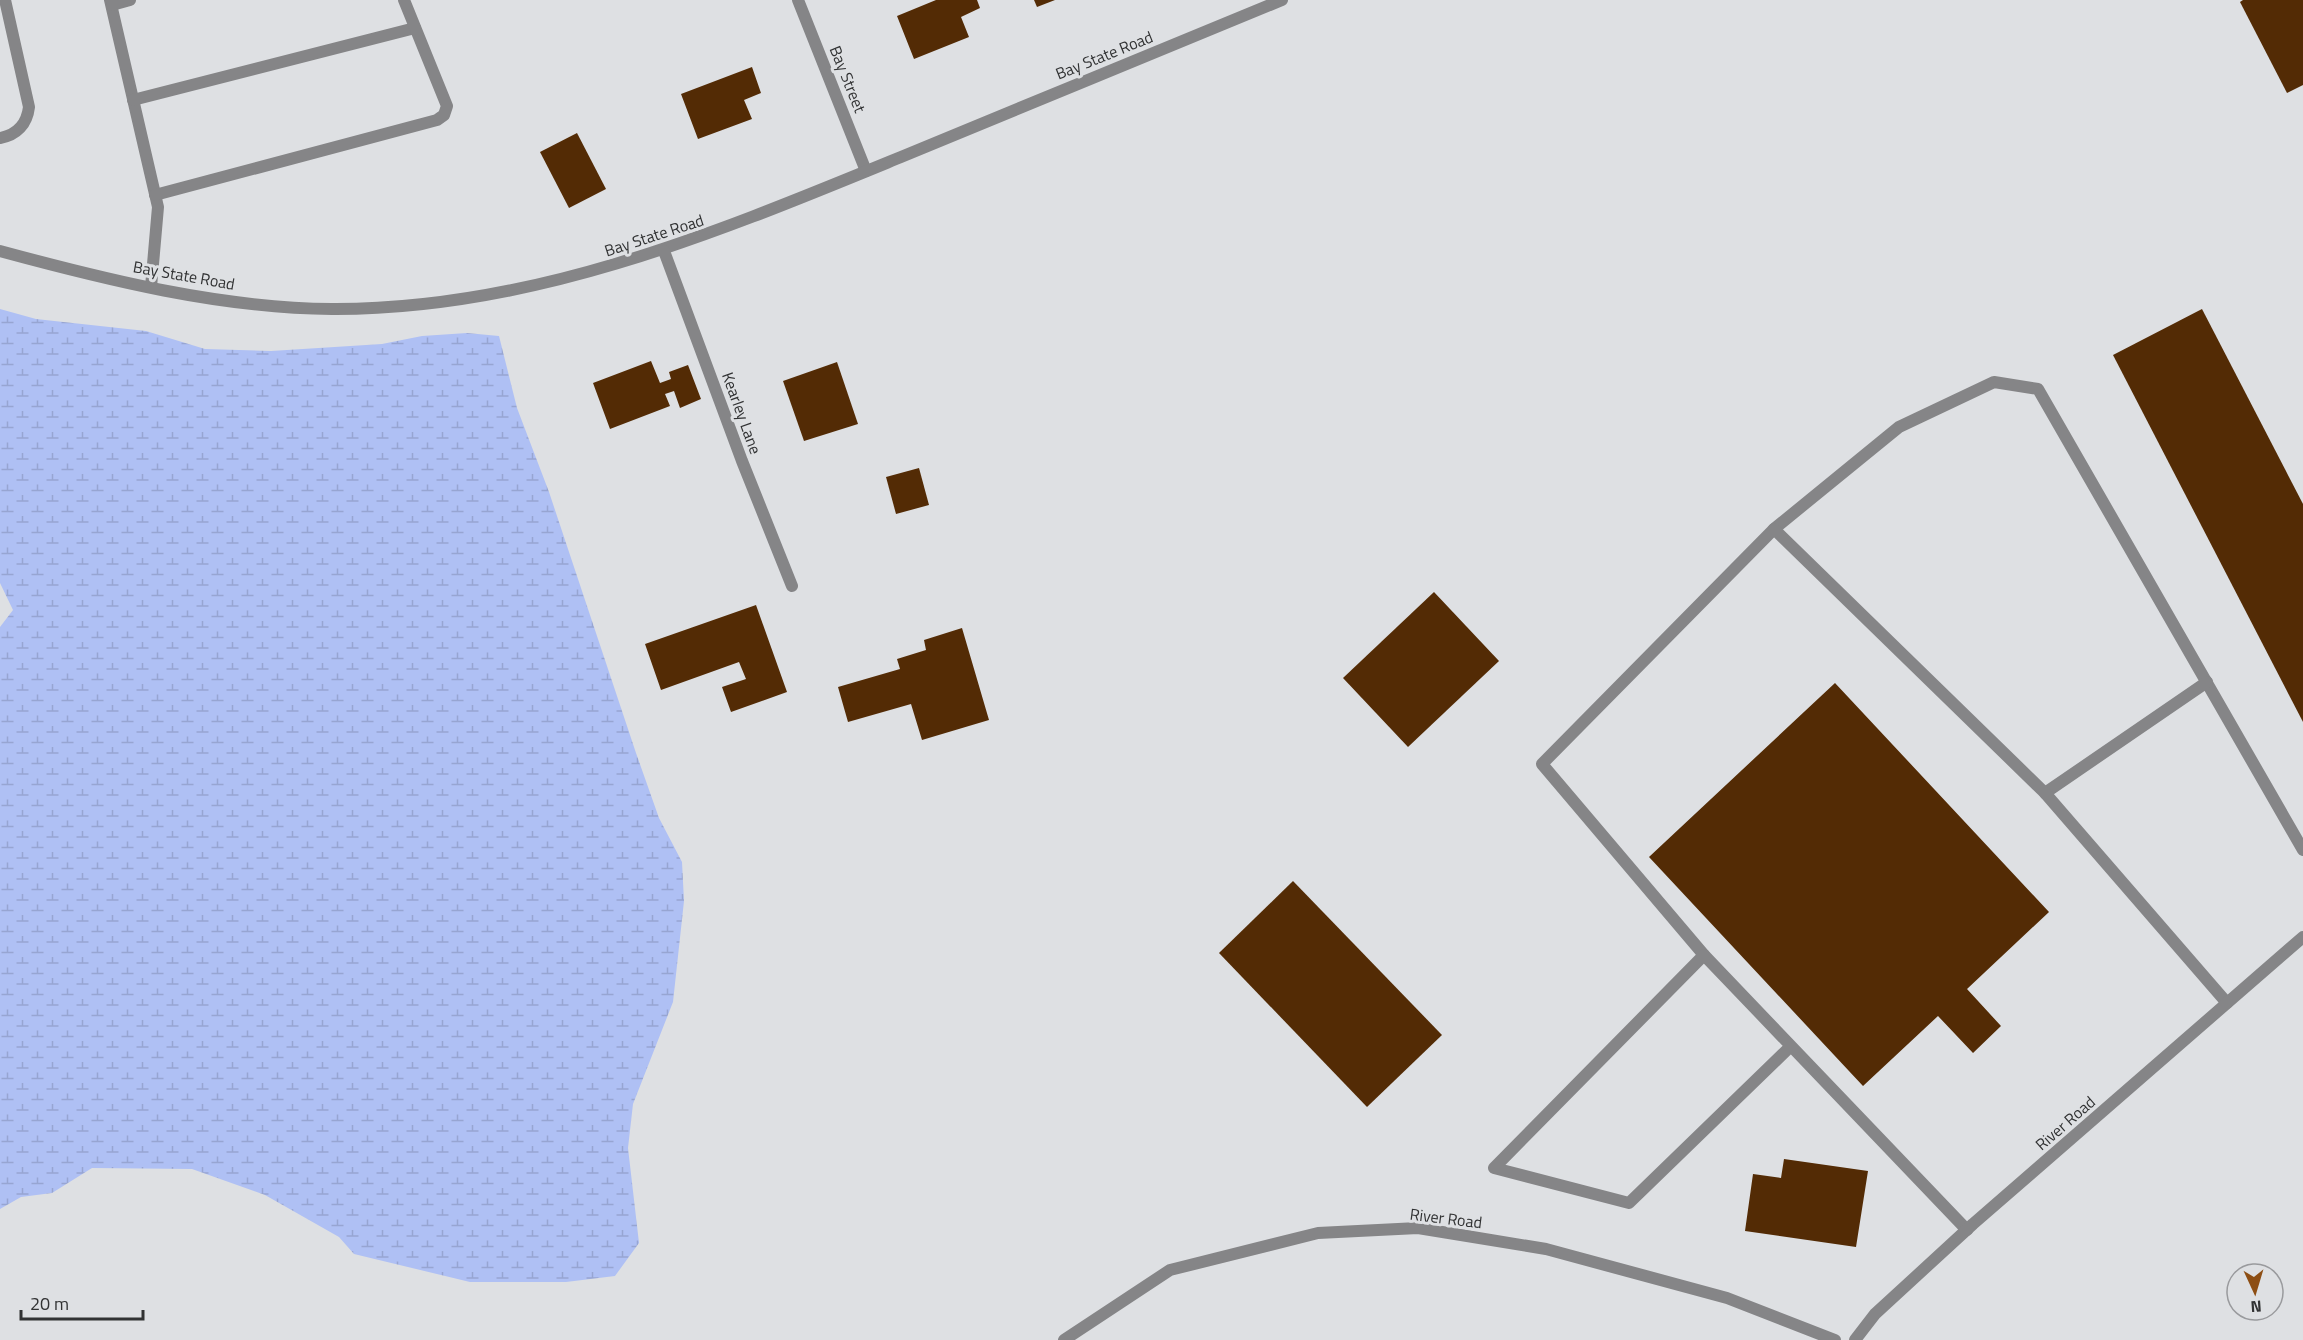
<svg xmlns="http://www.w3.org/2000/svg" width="2303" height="1340" viewBox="0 0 2303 1340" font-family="'Titillium Web',sans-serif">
	<defs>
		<pattern id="wetland-marsh" width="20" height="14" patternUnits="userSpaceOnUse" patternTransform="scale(1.5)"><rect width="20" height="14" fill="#afc0f4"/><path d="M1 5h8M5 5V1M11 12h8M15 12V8" fill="none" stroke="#97a5d2"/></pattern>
	</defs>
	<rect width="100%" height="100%" fill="#dee0e3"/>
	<polygon fill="url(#wetland-marsh)" points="0,309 36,319 146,331 205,349 271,351 382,344 422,336 467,333 499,336 517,408 549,492 636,753 659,818 682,862 684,901 673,1002 633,1104 628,1148 639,1243 615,1276 566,1282 470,1282 354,1254 339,1237 265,1195 192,1169 92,1168 52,1193 21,1197 0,1209 0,627 13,610 0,583"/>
	<g fill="#532b05">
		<polygon points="936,0 977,0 980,8 961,17 969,37 914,59 897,16"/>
		<polygon points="1034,0 1055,0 1037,7"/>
		<polygon points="2243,0 2303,0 2303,85 2287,93 2240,2"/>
		<polygon points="752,67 761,93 744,100 752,119 698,139 681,94"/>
		<polygon points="577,133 606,189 569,208 540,152"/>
		<polygon points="2202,309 2303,504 2303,722 2113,355"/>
		<polygon points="651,361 660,383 671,379 669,372 688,365 701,399 680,408 674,391 665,394 670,406 610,429 593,383"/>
		<polygon points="837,362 858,424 804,441 783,381"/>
		<polygon points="919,468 929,505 896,514 886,477"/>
		<polygon points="1434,592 1499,661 1408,747 1343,678"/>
		<polygon points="756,605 787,692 731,712 722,687 746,679 739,662 661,690 645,644"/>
		<polygon points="962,628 989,720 922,740 911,704 848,722 838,687 900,669 897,659 926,650 924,640"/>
		<polygon points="1835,683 2049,912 1967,989 2001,1026 1973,1053 1938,1016 1863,1086 1649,857"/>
		<polygon points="1293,881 1442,1035 1367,1107 1219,953"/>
		<polygon points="1784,1159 1868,1171 1856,1247 1745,1231 1753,1174 1781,1178"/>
	</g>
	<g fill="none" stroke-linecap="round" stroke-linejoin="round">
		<g stroke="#858587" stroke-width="12">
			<polyline points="110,0 158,207 151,287"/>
			<polyline points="112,5 130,0"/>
			<polyline points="133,100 415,28"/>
			<path d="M0,138C17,135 27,124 29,107L5,0"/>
			<polyline points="155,195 437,120 444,115 447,106 404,0"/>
			<polyline points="1774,529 1899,427 1994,382 2038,389 2303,850"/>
			<polyline points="2045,793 2207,682"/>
			<polyline points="1704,955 1542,764 1774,529 2045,793 2227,1003"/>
			<polyline points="1791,1046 1629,1203 1494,1168 1704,955 1967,1230"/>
			<polyline points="1064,1340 1170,1270 1318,1233 1418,1228 1546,1249 1727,1298 1835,1340"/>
			<polyline points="1855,1340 1875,1314 1973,1224 2303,937"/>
		</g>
		<g stroke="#858587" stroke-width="12">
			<polyline points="798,0 866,171"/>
			<path d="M0,251C107,280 220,308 332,309C533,310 718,232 901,157C1028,105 1155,52 1282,0"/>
			<polyline points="664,251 742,461 792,586"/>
		</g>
	</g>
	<g text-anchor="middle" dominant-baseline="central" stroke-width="6" stroke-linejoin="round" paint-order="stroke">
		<g font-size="16" fill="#313233" stroke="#dee0e3">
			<text transform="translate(1104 55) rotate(-22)">Bay State Road</text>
			<text transform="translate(848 79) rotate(68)">Bay Street</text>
			<text transform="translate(654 235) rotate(-18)">Bay State Road</text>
			<text transform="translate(184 275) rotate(10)">Bay State Road</text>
			<text transform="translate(742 413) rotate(70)">Kearley Lane</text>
			<text transform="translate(2065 1123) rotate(-41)">River Road</text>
			<text transform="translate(1446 1218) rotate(7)">River Road</text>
		</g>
	</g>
	<g transform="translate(2255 1292) rotate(176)"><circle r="28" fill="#dee0e3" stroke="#999a9d" stroke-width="1.5"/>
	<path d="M0-4.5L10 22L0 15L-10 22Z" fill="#8d4e14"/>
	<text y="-9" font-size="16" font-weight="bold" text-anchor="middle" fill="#313233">N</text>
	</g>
	<path d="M21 1310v9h122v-9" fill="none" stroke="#313233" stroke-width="3"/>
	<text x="30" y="1310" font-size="18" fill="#313233" stroke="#dee0e3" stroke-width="4.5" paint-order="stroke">20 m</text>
</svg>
